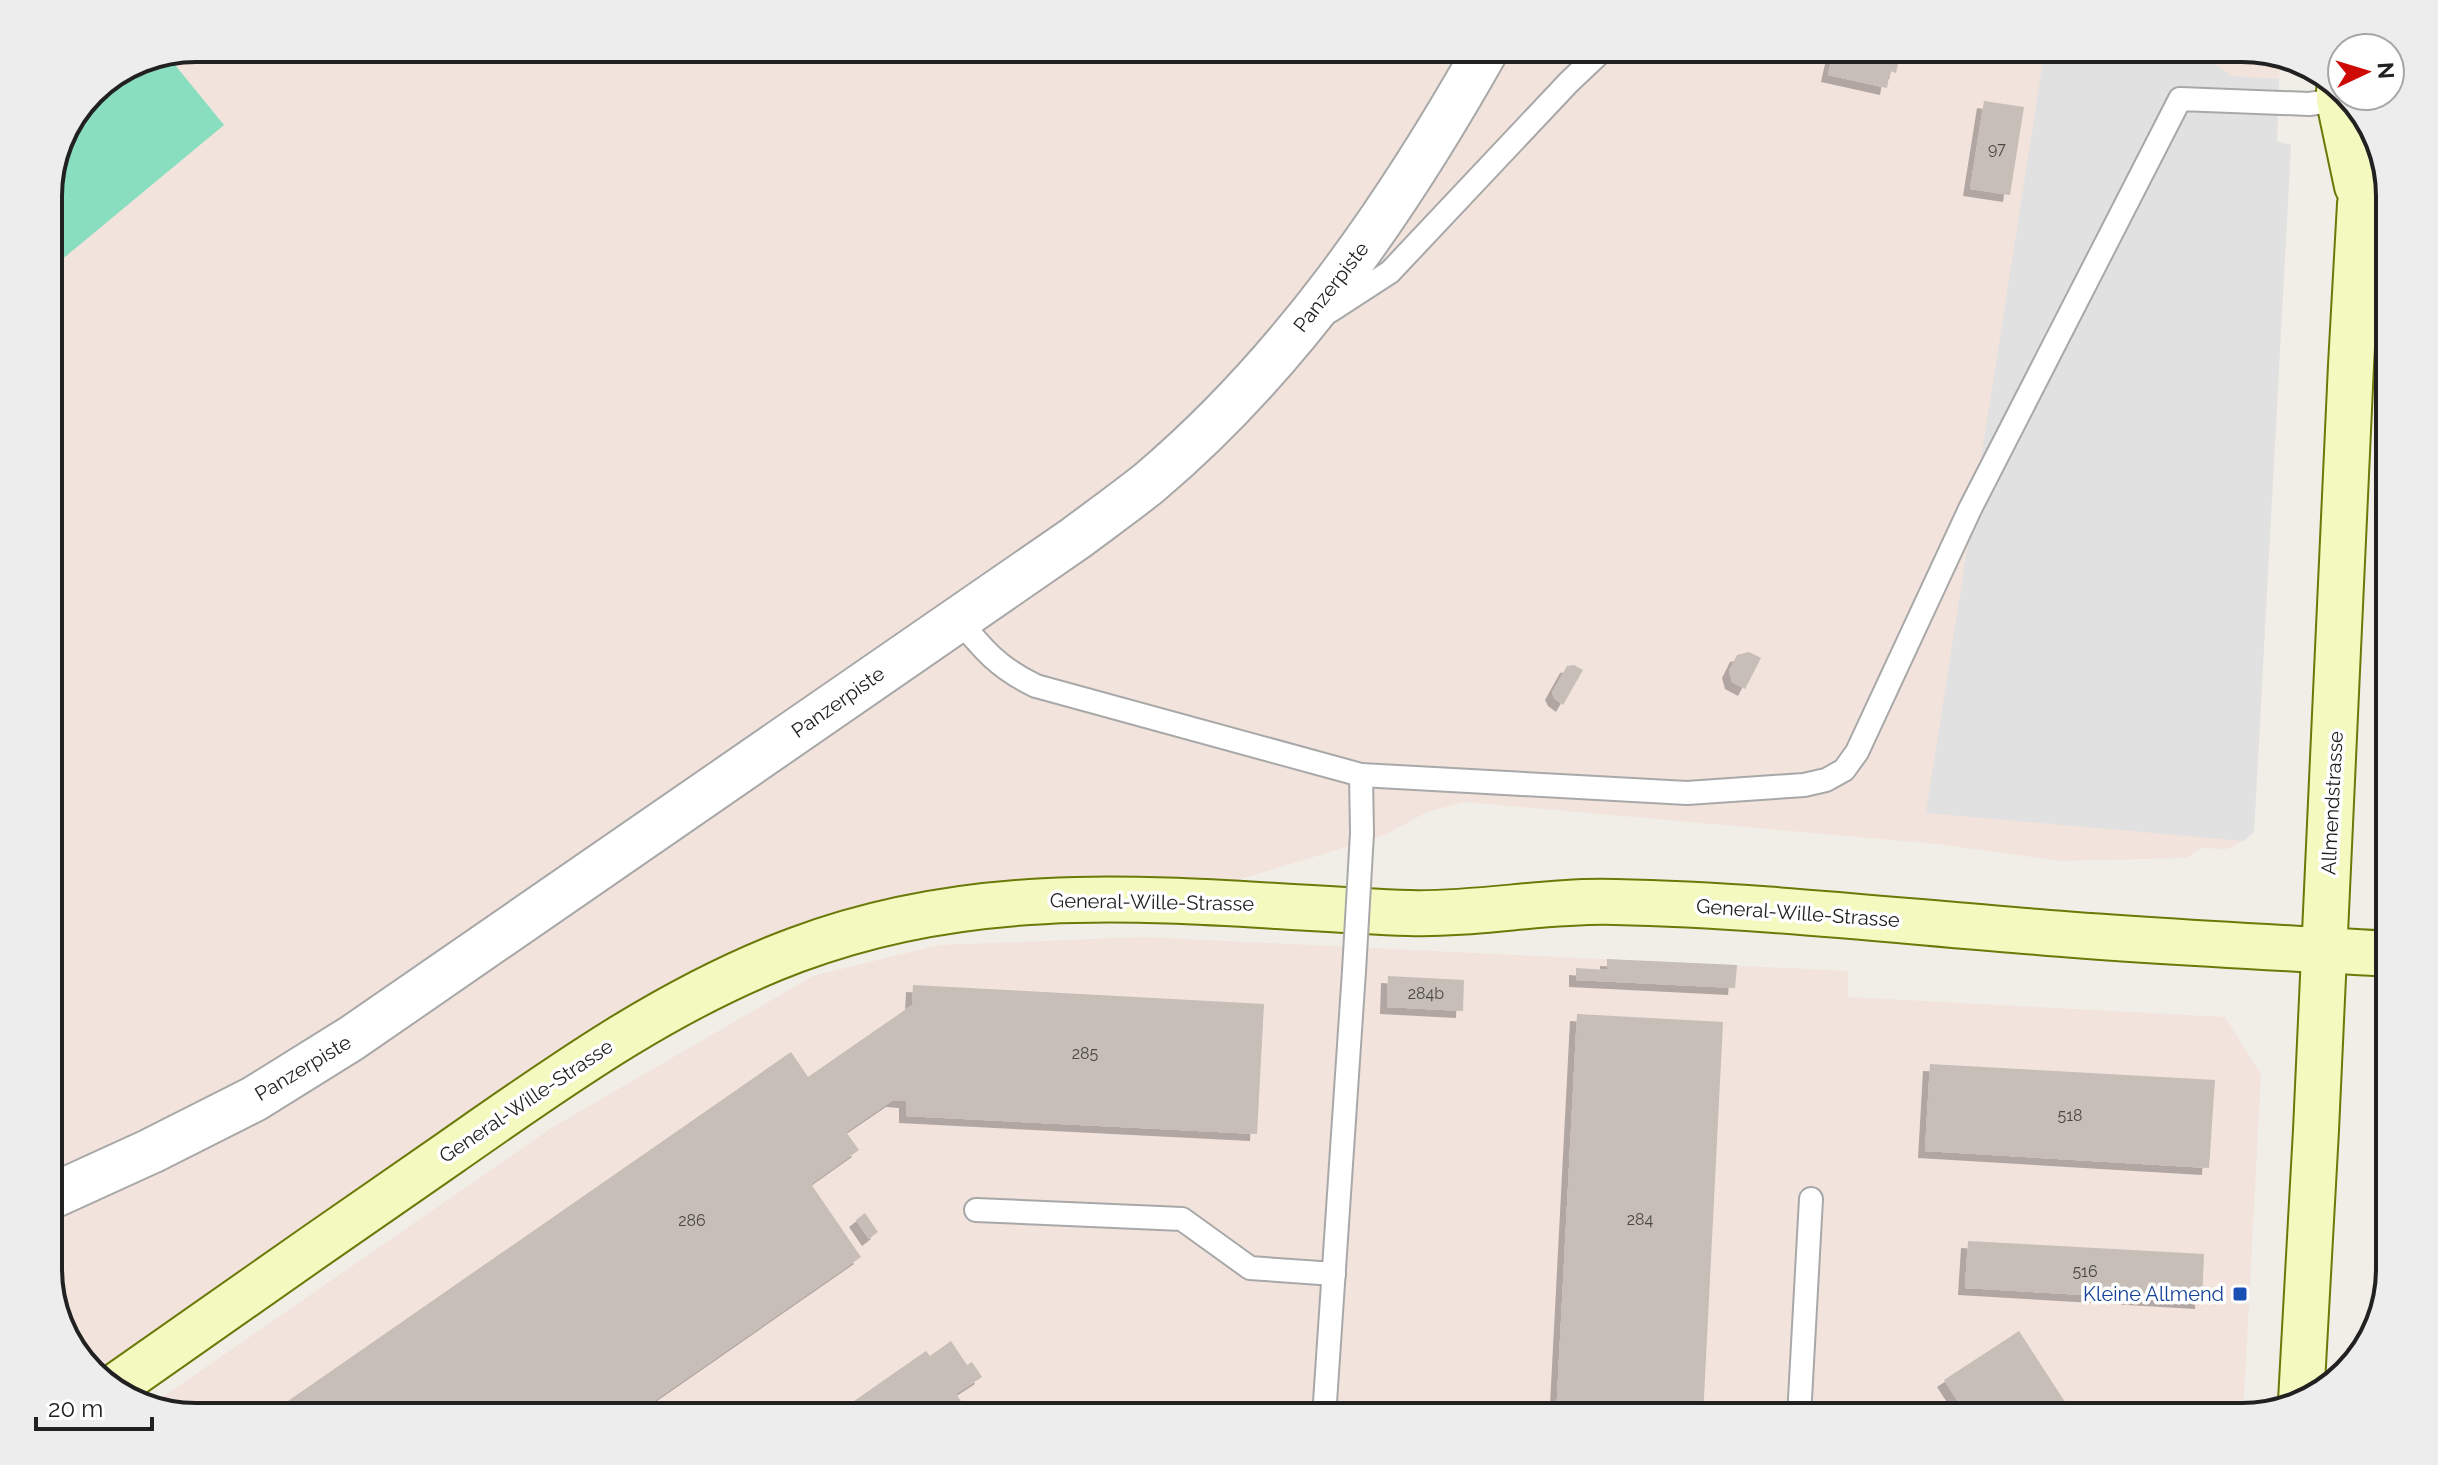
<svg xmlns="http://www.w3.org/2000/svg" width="2438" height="1465" viewBox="0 0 2438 1465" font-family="Raleway,sans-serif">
	<defs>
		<filter id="shadow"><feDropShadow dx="-7" dy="7" stdDeviation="0" flood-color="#0004"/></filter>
	</defs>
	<rect width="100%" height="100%" fill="#f1eee8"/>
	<polygon fill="#eadae7" points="2390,1155 2390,1269 2382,1300 2387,1208"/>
	<g fill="#f2e3dc">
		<polygon points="196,48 2242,48 2288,61 2280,62 2277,141 2291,145 2254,832 2235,846 2226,849 2202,848 2186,858 2061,861 1937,844 1464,802 1427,812 1385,835 1176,899 800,948 113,1388 68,1343 48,1278 48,187 92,91 140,59"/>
		<polygon points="1144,937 1848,971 1848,997 2225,1017 2261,1074 2243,1417 196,1417 151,1405 553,1127 813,976 939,945"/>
	</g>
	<polygon fill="#88debf" points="166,54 224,125 48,271 48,187 92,91 140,59"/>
	<polygon fill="#e1e1e1" points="2045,48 2184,48 2200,52 2231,76 2279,79 2277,141 2291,145 2254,832 2244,841 1926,813"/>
	<g fill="#c6beb7" filter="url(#shadow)">
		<polygon points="1834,48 1893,48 1901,50 1896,73 1890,71 1887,88 1828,75"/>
		<polygon points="1984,101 2024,107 2010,195 1970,189"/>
		<polygon points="1749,652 1761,658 1745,689 1732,682 1729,671 1737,655"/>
		<polygon points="1574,665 1583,670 1563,705 1555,699 1552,693 1567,666"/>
		<polygon points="1607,959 1737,965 1735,988 1576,980 1576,968 1607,970"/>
		<polygon points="1388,976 1464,980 1463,1011 1387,1007"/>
		<polygon points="913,985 1264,1004 1257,1134 906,1116 906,1101 893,1100 846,1132 859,1150 811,1184 861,1257 631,1417 265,1417 791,1052 808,1077 912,1005"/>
		<polygon points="1577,1014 1723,1022 1703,1417 1556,1417"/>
		<polygon points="1930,1064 2215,1080 2209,1168 1925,1151"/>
		<polygon points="865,1213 878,1232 869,1239 856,1220"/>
		<polygon points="1968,1241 2204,1254 2202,1302 1965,1288"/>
		<polygon points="2019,1331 2067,1405 2048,1417 1968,1417 1944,1380"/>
		<polygon points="951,1341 967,1365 972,1362 982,1377 956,1394 972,1417 831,1417 926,1351 930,1356"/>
	</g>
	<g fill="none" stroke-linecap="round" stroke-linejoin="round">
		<g stroke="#a8a8a8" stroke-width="26">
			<g id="lane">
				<polyline points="1330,311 1390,272 1569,82 1605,48"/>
				<path d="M957,618C983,649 998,668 1036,686L1361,775L1687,793L1804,785L1826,780L1844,770L1857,752L1970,509L2180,99L2309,104L2346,99"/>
				<polyline points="1361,775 1362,833"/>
				<polyline points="976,1210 1182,1219 1250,1268 1334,1274"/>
				<polyline points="1324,1417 1354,971"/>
				<polyline points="1799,1417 1811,1199"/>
			</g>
		</g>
		<g stroke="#a8a8a8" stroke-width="48">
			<path id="street" d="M48,1198L151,1151L254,1099L352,1038L1076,538C1100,520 1125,502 1149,483C1290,364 1397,208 1487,48"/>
		</g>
		<g stroke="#6a7907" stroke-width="48">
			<g id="secondary">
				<polyline points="2339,91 2339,101 2357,186"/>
				<path d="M113,1388C225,1309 338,1230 451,1152C561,1075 670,997 796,950C1001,873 1197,905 1409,913C1477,915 1546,900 1615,902C1757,905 1897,921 2038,932C2155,942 2273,947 2390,954"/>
				<polyline points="2301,1401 2316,1130 2351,365 2360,204 2374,135"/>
			</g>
		</g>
		<use href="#lane" stroke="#fff" stroke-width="22"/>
		<use href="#street" stroke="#fff" stroke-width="44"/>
		<use href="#secondary" stroke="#f4f9bf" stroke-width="44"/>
		<g stroke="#a8a8a8" stroke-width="26" stroke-linecap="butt">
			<polyline id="lane-bridge" points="1354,971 1362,833"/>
		</g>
		<use href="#lane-bridge" stroke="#fff" stroke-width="22"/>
	</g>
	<rect fill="#1a4fb4" stroke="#fff" stroke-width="3" x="2232" y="1286" width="16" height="16" rx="4"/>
	<g text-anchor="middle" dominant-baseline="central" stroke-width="7" stroke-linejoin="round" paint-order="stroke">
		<g font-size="16" fill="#4a4846">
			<text x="1997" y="148">97</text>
			<text x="1426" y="993">284b</text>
			<text x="1085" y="1053">285</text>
			<text x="2070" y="1115">518</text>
			<text x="1640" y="1219">284</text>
			<text x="692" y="1220">286</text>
			<text x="2085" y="1271">516</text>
		</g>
		<g font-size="20" fill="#212121" stroke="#fff">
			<text transform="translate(1331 287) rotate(-52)">Panzerpiste</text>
			<text transform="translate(838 702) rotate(-35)">Panzerpiste</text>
			<text transform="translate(2332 803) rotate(-87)">Allmendstrasse</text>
			<text transform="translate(1152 902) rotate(1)">General-Wille-Strasse</text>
			<text transform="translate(1798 913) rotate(4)">General-Wille-Strasse</text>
			<text transform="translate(303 1068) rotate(-31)">Panzerpiste</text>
			<text transform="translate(526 1101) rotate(-34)">General-Wille-Strasse</text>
		</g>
		<g font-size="20" fill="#164399" stroke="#fff" text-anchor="end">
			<text x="2224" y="1294">Kleine Allmend</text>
		</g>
	</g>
	<path d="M0 0H2438V1465H0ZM196 62H2242A134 134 0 0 1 2376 196V1269A134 134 0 0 1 2242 1403H196A134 134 0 0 1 62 1269V196A134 134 0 0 1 196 62Z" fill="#ededed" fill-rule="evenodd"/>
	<path fill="none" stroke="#212121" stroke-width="4" d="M196 62H2242A134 134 0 0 1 2376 196V1269A134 134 0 0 1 2242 1403H196A134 134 0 0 1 62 1269V196A134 134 0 0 1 196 62Z"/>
	<g transform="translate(2366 72) rotate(86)"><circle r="38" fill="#ffffff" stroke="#a6a6a6" stroke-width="2"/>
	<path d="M0-6L14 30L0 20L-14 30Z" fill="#cf0904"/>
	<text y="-12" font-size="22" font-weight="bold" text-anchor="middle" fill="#212121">N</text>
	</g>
	<path d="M36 1417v12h116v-12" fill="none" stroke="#212121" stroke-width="4"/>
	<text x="48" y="1417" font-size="24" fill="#212121" stroke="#ffffff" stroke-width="6" paint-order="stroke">20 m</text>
</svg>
